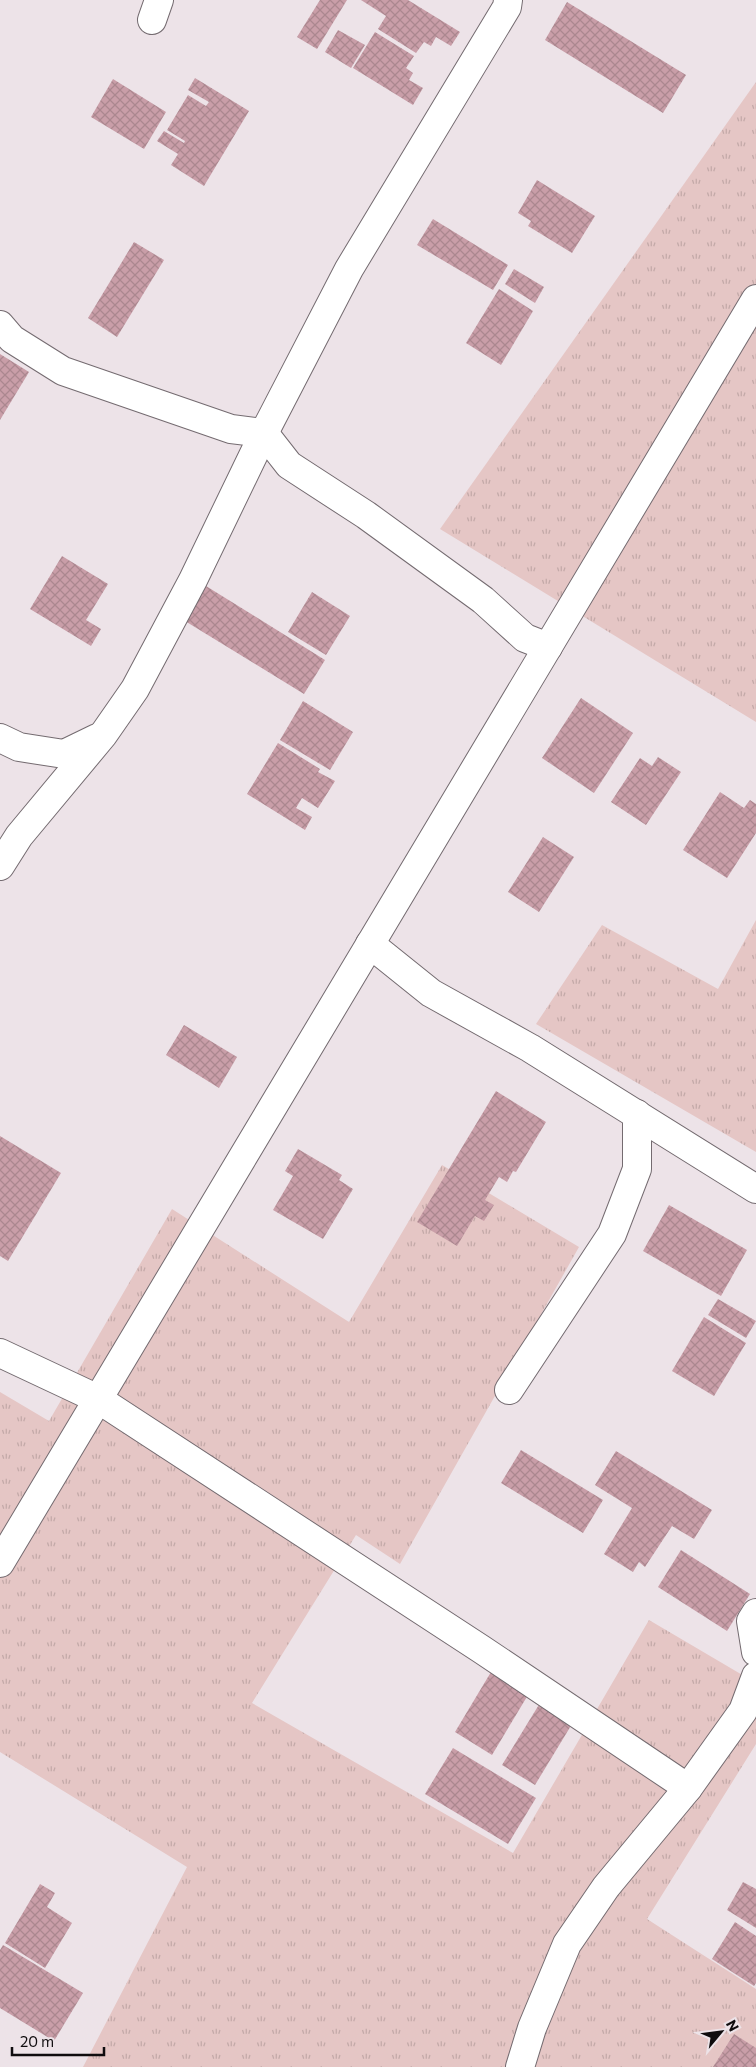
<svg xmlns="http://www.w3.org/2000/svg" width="756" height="2067" viewBox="0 0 756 2067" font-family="Commissioner,sans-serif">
	<defs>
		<pattern id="grass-tufts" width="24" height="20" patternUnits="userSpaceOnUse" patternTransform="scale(1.25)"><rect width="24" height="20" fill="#e5c6c5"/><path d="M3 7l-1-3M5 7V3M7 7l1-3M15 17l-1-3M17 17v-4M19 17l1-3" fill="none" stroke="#c3a9a8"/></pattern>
		<pattern id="building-cross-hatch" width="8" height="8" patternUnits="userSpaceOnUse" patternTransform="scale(1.25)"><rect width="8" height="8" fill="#c99ea8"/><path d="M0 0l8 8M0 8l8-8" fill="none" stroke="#ab878f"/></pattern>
	</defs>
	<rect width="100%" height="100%" fill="#ede3e8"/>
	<g fill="url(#grass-tufts)">
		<polygon points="756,82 756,722 440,529"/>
		<polygon points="756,920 756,1152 536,1024 602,925 718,989"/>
		<polygon points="442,1165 579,1247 400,1564 356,1535 252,1703 513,1853 649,1620 756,1683 756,1744 647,1919 756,1989 756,2067 83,2067 187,1867 0,1752 0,1555 8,1541 0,1535 0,1392 49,1421 172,1209 349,1322"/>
	</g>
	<g fill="url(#building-cross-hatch)">
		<polygon points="320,0 347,0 317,49 297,37"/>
		<polygon points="361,0 408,0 460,32 451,46 436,37 431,46 424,42 416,53 378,29 386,16"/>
		<polygon points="567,2 686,75 663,113 545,40"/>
		<polygon points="338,30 365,45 351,68 325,52"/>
		<polygon points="375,32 414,56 406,68 413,73 409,80 423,88 413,105 353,68"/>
		<polygon points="195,78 249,111 204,186 171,165 178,154 157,141 164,131 184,143 185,141 167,130 188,95 206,106 209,102 188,90"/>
		<polygon points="113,79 166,112 144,149 91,117"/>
		<polygon points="537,180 595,216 572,253 528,226 531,221 518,213"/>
		<polygon points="433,219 508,265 493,290 417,245"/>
		<polygon points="134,242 164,260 117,337 88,318"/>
		<polygon points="514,269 544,287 535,303 505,284"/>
		<polygon points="499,289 533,311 501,365 466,343"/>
		<polygon points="0,354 29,372 0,420"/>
		<polygon points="62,556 108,584 86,620 101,629 91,646 30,609"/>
		<polygon points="206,586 325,660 304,694 185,621"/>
		<polygon points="312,592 350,616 326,655 288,632"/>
		<polygon points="581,698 633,733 594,793 542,758"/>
		<polygon points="303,701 353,732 330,770 280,740"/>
		<polygon points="278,743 320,769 318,772 335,781 318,808 302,798 296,808 312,817 305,830 247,794"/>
		<polygon points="658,757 681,772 646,825 611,802 640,758 652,766"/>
		<polygon points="720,792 744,808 750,800 756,804 756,833 727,878 683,850"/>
		<polygon points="543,837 574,857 539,912 508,892"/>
		<polygon points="184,1025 237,1057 219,1088 166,1055"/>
		<polygon points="496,1091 546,1122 516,1172 513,1171 507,1182 499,1177 485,1200 494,1205 484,1221 475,1216 457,1246 417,1222"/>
		<polygon points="0,1136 61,1173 8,1261 0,1256"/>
		<polygon points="298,1149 342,1175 339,1180 353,1189 323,1239 273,1210 293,1176 285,1171"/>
		<polygon points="669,1205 747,1250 721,1296 643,1251"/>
		<polygon points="718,1299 756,1321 746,1338 708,1315"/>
		<polygon points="704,1317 746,1343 714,1396 672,1371"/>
		<polygon points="521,1450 603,1500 583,1533 501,1483"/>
		<polygon points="616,1451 712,1510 694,1539 672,1526 645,1567 639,1562 633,1572 604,1554 632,1508 595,1485"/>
		<polygon points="681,1550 750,1594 727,1631 658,1587"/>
		<polygon points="491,1672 528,1695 492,1755 455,1732"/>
		<polygon points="540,1703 572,1724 535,1785 502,1765"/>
		<polygon points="453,1748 536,1798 508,1844 425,1794"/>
		<polygon points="743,1882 756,1889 756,1928 727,1910"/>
		<polygon points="40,1884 55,1893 47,1907 72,1923 45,1968 5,1943"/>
		<polygon points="735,1922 756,1936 756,1983 754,1986 712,1959"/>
		<polygon points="3,1945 83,1993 54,2041 0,2008 0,1950"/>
		<polygon points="734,2034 756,2048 756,2067 713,2067"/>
	</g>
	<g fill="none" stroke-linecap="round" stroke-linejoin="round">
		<g stroke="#746b70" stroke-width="30">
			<g id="minor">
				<polyline points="152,20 159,0"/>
				<polyline points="0,325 12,339 63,371 231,429 264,433 289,465 366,515 483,600 525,638 548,647"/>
				<polyline points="0,738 19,747 64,754 97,738"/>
				<polyline points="0,866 19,836 103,735 135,689 193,580 264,433 349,269 507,7 508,0"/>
				<polyline points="370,944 431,993 530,1048 756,1189"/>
				<polyline points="0,1353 98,1399 481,1649 688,1788"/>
				<polyline points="509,1390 612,1234 637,1169 637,1114"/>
				<polyline points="0,1563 756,299"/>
				<polyline points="756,1613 751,1621 756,1652"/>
				<polyline points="520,2067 532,2028 567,1944 606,1887 688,1788 743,1711 756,1676"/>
			</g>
		</g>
		<use href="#minor" stroke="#fff" stroke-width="28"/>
	</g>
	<g transform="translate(721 2032) rotate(61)" stroke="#ede3e8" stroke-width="4" paint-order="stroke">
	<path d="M0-4L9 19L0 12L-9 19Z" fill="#0f0c0e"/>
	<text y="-8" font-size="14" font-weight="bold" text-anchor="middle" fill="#0f0c0e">N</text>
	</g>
	<path d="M12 2047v8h92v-8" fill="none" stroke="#0f0c0e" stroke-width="2.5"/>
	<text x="20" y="2047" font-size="15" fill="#0f0c0e" stroke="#ede3e8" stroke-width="4" paint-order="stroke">20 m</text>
</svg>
